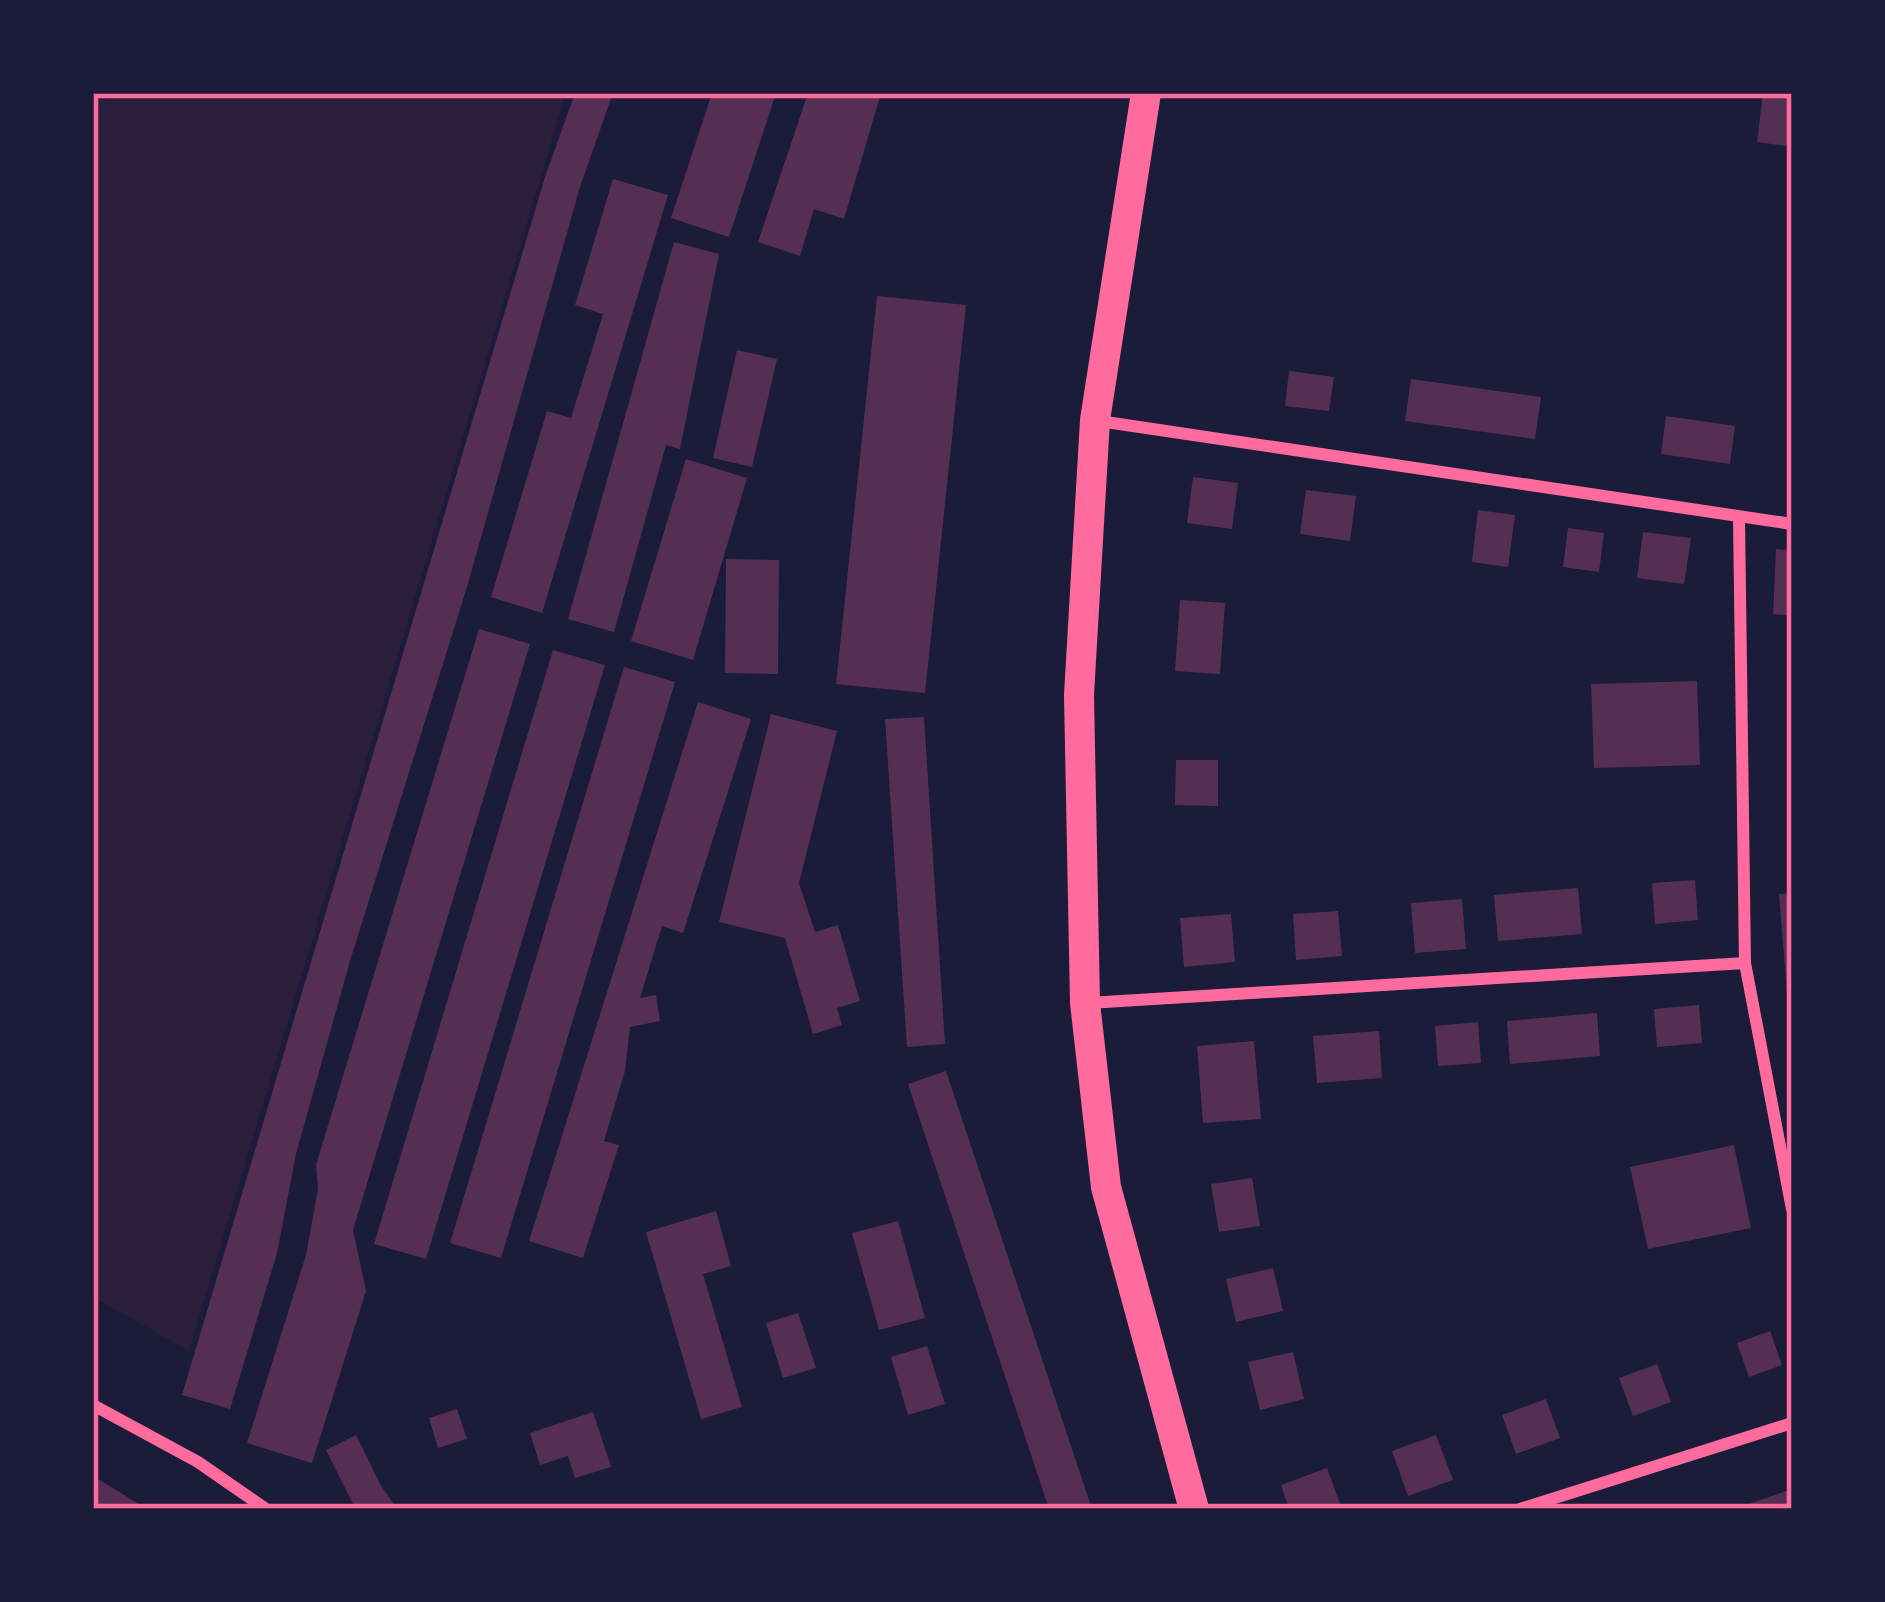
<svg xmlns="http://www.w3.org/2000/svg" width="1885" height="1602" viewBox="0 0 1885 1602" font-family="'Fira Sans',sans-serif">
	<rect width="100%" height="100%" fill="#1b1b3a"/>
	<polygon fill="#2a1e3b" points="93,93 566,93 189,1351 93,1297"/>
	<g fill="#542f53">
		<polygon points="575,93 613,93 580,187 467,587 350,961 296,1154 277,1253 230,1409 182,1395 545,177"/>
		<polygon points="712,93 776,93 729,237 671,218"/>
		<polygon points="808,93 881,93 844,219 814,209 800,256 758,242"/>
		<polygon points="1763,93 1792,93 1792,147 1757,142"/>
		<polygon points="613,179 668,195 542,613 491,597 547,411 571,418 603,314 575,305"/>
		<polygon points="674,242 719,254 680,449 666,445 614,632 568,619"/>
		<polygon points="877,296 966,305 925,693 836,684"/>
		<polygon points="737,350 777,359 752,467 713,458"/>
		<polygon points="1289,371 1334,377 1329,411 1285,406"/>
		<polygon points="1411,379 1541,397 1535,439 1405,421"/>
		<polygon points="1666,416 1735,426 1730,464 1661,454"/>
		<polygon points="686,459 747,478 693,660 631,641"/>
		<polygon points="1193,477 1238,483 1232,529 1187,523"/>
		<polygon points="1306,490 1356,496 1350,541 1300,534"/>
		<polygon points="1478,510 1515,515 1508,567 1472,562"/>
		<polygon points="1568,528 1604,533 1599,572 1563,567"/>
		<polygon points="1643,532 1691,538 1684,584 1637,578"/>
		<polygon points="1776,549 1792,550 1792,616 1773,614"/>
		<polygon points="726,559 779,560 778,674 725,673"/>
		<polygon points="1180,600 1225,603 1220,674 1175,671"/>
		<polygon points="479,629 530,644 353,1230 366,1291 312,1463 247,1443 306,1255 318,1189 316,1165"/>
		<polygon points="553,650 605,665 426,1259 374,1244"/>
		<polygon points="624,667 675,682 501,1258 450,1243"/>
		<polygon points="1697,681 1700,765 1594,768 1591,684"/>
		<polygon points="698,702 751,719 683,933 662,926 640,998 656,995 660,1021 630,1027 625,1071 604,1141 619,1145 583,1258 529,1241"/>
		<polygon points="771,714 837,731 799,883 815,932 838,925 860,1001 837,1008 842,1025 813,1034 785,938 719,922"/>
		<polygon points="924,717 945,1044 907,1047 885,719"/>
		<polygon points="1176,760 1218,760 1218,806 1175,805"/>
		<polygon points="1695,880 1698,920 1655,924 1652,883"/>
		<polygon points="1578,888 1582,934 1498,941 1494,895"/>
		<polygon points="1792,893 1792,1005 1788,1006 1779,894"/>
		<polygon points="1462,899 1466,949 1415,953 1411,903"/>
		<polygon points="1338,911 1342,956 1296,960 1293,914"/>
		<polygon points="1231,914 1235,962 1184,967 1180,918"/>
		<polygon points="1699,1005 1702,1043 1657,1047 1654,1009"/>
		<polygon points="1597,1013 1600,1056 1510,1064 1507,1021"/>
		<polygon points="1478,1022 1481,1063 1438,1066 1435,1026"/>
		<polygon points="1379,1031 1382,1078 1317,1083 1313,1036"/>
		<polygon points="1254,1041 1261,1119 1203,1123 1197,1046"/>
		<polygon points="946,1071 1092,1509 1049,1509 908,1084"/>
		<polygon points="1734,1145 1751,1228 1648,1249 1630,1167"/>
		<polygon points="1252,1178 1260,1226 1219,1232 1211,1184"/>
		<polygon points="716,1211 731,1266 703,1274 742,1407 701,1419 646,1232"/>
		<polygon points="898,1221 925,1318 879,1330 852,1233"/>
		<polygon points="1273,1268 1283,1311 1236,1322 1226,1279"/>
		<polygon points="798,1313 816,1368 783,1378 766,1323"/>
		<polygon points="1770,1331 1782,1365 1749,1377 1737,1343"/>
		<polygon points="927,1346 945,1404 908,1415 891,1357"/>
		<polygon points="1293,1352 1304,1399 1260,1410 1248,1362"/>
		<polygon points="1657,1364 1671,1402 1633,1416 1619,1378"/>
		<polygon points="1546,1399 1560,1438 1516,1454 1502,1415"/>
		<polygon points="457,1409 467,1439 438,1448 429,1418"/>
		<polygon points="593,1412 611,1467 575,1478 568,1456 540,1465 530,1433"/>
		<polygon points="356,1435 380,1484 397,1509 357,1509 352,1502 326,1450"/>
		<polygon points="1436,1435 1453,1480 1408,1496 1392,1451"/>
		<polygon points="1327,1468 1342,1509 1289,1509 1281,1485"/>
		<polygon points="93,1476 147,1509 93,1509"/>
		<polygon points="1792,1489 1792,1509 1737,1509 1737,1508"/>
	</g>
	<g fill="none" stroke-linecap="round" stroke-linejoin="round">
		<g stroke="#ff6b9d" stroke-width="12">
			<polyline points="1099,421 1792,524"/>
			<polyline points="1739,518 1745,963 1792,1209"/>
			<polyline points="1088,1003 1745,963"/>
			<polyline points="93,1405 198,1462 266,1509"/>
			<polyline points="1520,1509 1792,1423"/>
		</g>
		<polyline stroke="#ff6b9d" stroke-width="30" points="1146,93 1095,420 1079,695 1085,1003 1106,1187 1194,1509"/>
	</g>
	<rect width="1885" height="1602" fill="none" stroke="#1b1b3a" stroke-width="192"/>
	<rect x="96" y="96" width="1693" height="1410" fill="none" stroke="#ff6b9d" stroke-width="4.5"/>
</svg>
